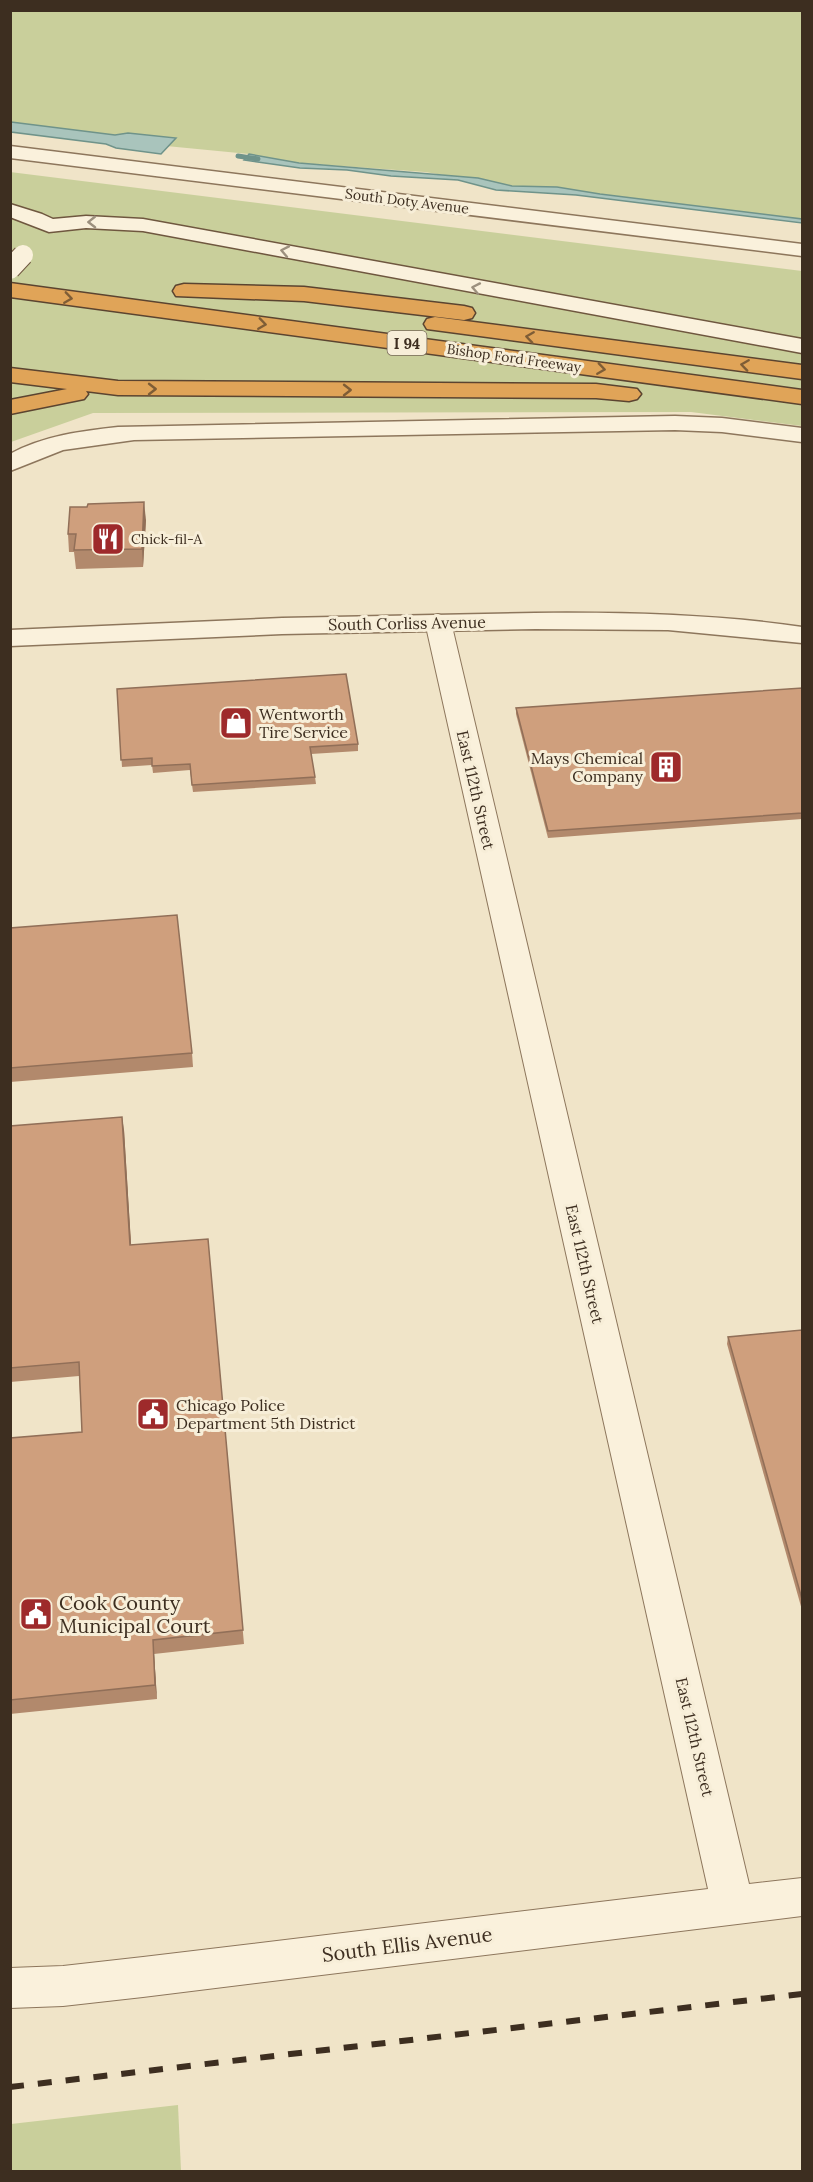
<svg xmlns="http://www.w3.org/2000/svg" width="813" height="2182" viewBox="0 0 813 2182" font-family="Lora,serif">
	<rect width="100%" height="100%" fill="#f0e4c8"/>
	<g fill="#c9cf9b">
		<polygon points="10,11 802,11 802,219 600,194 557,187 512,186 425,172 299,163 249,154 11,131"/>
		<polygon points="10,172 802,271 802,426 691,412 93,413 11,442"/>
		<polygon points="178,2105 181,2171 11,2171 11,2124"/>
	</g>
	<g fill="#a9c4bc" stroke="#6f938a" stroke-width="1.5">
		<polygon points="11,122 115,135 128,133 176,138 161,154 116,148 106,144 11,132"/>
		<polygon points="249,154 299,163 478,178 512,186 557,187 600,194 802,219 802,223 576,195 496,190 458,180 391,176 347,170 300,168 244,160"/>
	</g>
	<g fill="none" stroke-linecap="round" stroke-linejoin="round">
		<polyline stroke="#6f938a" stroke-width="5" points="238,156 258,159"/>
		<g stroke="#8d765c" stroke-width="2">
			<polygon id="minor" points="438,614 447,617 451,622 749,1884 802,1878 802,1916 143,1997 63,2006 10,2008 10,1968 63,1966 143,1957 708,1889 425,622 429,617"/>
		</g>
		<g stroke="#8d765c" stroke-width="3">
			<g id="tertiary">
				<polygon points="10,146 802,244 802,256 10,158"/>
				<path d="M675,416L722,418L802,428V442L722,432L675,430L134,440L63,450L10,471V454C43,436 81,431 118,427Z"/>
				<path d="M535,613C624,612 714,614 802,627V643L668,630L535,629L282,634L10,646V630L282,618Z"/>
			</g>
		</g>
		<g stroke="#6f573f" stroke-width="3">
			<polygon id="secondary" points="10,204 42,214 53,219 86,216 143,219 802,339 802,353 143,231 86,228 49,232 10,217"/>
		</g>
		<g stroke="#5b4430" stroke-width="3">
			<g id="motorway">
				<polygon points="10,283 802,390 802,404 10,297"/>
				<polygon points="184,284 304,287 464,306 472,308 475,313 472,318 464,320 304,301 176,296 173,291 176,286"/>
				<polygon points="435,317 802,365 802,379 427,329 424,324 427,319"/>
				<polygon points="10,368 118,381 596,384 637,389 641,394 637,399 629,401 596,398 118,395 86,391 88,394 84,399 10,414 10,400 67,389 10,382"/>
			</g>
		</g>
		<use href="#minor" fill="#faf1dc" fill-rule="evenodd"/>
		<use href="#tertiary" fill="#faf1dc" fill-rule="evenodd"/>
		<use href="#secondary" fill="#faf1dc" fill-rule="evenodd"/>
		<use href="#motorway" fill="#e0a458" fill-rule="evenodd"/>
		<polyline stroke="#3d2e20" stroke-width="6" stroke-dasharray="14 14" stroke-linecap="butt" points="10,2087 802,1994"/>
		<g stroke="#6f573f" stroke-width="22" stroke-linecap="butt">
			<polyline id="secondary-bridge" points="10,269 23,255"/>
		</g>
		<use href="#secondary-bridge" stroke="#faf1dc" stroke-width="20"/>
	</g>
	<g fill="#b2896c">
		<polygon points="146,520 143,567 76,569 74,552 69,552 68,534"/>
		<polygon points="802,688 802,819 548,838 516,714 516,708"/>
		<polygon points="117,689 358,744 358,751 311,754 315,777 316,784 193,792 190,770 153,773 152,765 122,767"/>
		<polygon points="10,928 192,1053 193,1067 10,1082"/>
		<polygon points="10,1126 124,1130 131,1245 208,1239 244,1644 154,1654 157,1699 10,1714 10,1438 82,1432 79,1376 10,1382"/>
		<polygon points="802,1330 802,1610 727,1344 728,1337"/>
	</g>
	<g fill="#916f58">
		<polygon points="144,502 146,520 143,567 142,549"/>
		<polygon points="122,1117 124,1130 132,1259 130,1245"/>
		<polygon points="153,1640 154,1654 157,1699 155,1685"/>
	</g>
	<g fill="#cf9f7d" stroke="#916f58" stroke-width="1.5">
		<polygon points="144,502 142,549 74,550 76,534 68,534 70,507 87,507 88,504"/>
		<polygon points="346,674 358,744 310,747 315,777 192,785 190,764 152,766 152,758 121,760 117,689"/>
		<polygon points="802,688 802,813 548,831 516,708"/>
		<polygon points="177,915 192,1053 10,1068 10,928"/>
		<polygon points="122,1117 130,1245 208,1239 243,1630 153,1640 155,1685 10,1700 10,1438 82,1432 79,1362 10,1368 10,1126"/>
		<polygon points="802,1330 802,1599 728,1337"/>
	</g>
	<defs><path id="oneway-chevron" d="M-2-3.5L2.5 0L-2 3.5" fill="none" stroke-width="1.6" stroke-linecap="round" stroke-linejoin="round" transform="scale(1.5)"/></defs>
	<g stroke="#9c907e">
		<use href="#oneway-chevron" transform="translate(92 222) rotate(179)"/>
		<use href="#oneway-chevron" transform="translate(285 251) rotate(-169)"/>
		<use href="#oneway-chevron" transform="translate(476 288) rotate(-169)"/>
	</g>
	<g stroke="#7e5d36">
		<use href="#oneway-chevron" transform="translate(68 298) rotate(8)"/>
		<use href="#oneway-chevron" transform="translate(262 324) rotate(8)"/>
		<use href="#oneway-chevron" transform="translate(530 337) rotate(-172)"/>
		<use href="#oneway-chevron" transform="translate(745 365) rotate(-172)"/>
		<use href="#oneway-chevron" transform="translate(601 369) rotate(8)"/>
		<use href="#oneway-chevron" transform="translate(152 389)"/>
		<use href="#oneway-chevron" transform="translate(347 390)"/>
	</g>
	<defs>
		<g id="restaurant-square" transform="scale(1.725)"><rect x="-9" y="-9" width="18" height="18" rx="4" fill="#9e2a2b" stroke="#f7eed8"/><path d="M-5-6h1v4h1v-4h1v4h1v-4h1v5L-1.5 .5V6h-2V.5L-5-1ZM5-6V6H3V1.5H1.5Q1.5-4 5-6Z" fill="#fff"/></g>
		<g id="shop-square" transform="scale(1.725)"><rect x="-9" y="-9" width="18" height="18" rx="4" fill="#9e2a2b" stroke="#f7eed8"/><path d="M-5-2.5h2.3a2.7 3.5 0 0 1 5.4 0H5L5.5 6h-11ZM-1.5-2.5h3a1.5 2.3 0 0 0-3 0Z" fill="#fff"/></g>
		<g id="building-square" transform="scale(1.725)"><rect x="-9" y="-9" width="18" height="18" rx="4" fill="#9e2a2b" stroke="#f7eed8"/><path d="M-4-6H4V6H1V3H-1V6H-4ZM-2.5-4.3h1.7v1.8h-1.7ZM.8-4.3h1.7v1.8H.8ZM-2.5-1h1.7V.8h-1.7ZM.8-1h1.7V.8H.8Z" fill="#fff"/></g>
		<g id="civic-square" transform="scale(1.725)"><rect x="-9" y="-9" width="18" height="18" rx="4" fill="#9e2a2b" stroke="#f7eed8"/><path d="M-.6-6.5H3V-4.5H.6V-3L4-1V1h2V6H-6V1h2V-1L-.6-3ZM-1.2 2.5V6h2.4V2.5Z" fill="#fff"/></g>
	</defs>
	<g fill-rule="evenodd">
		<use href="#restaurant-square" x="108" y="539"/>
		<use href="#shop-square" x="236" y="723"/>
		<use href="#building-square" x="666" y="767"/>
		<use href="#civic-square" x="153" y="1414"/>
		<use href="#civic-square" x="36" y="1614"/>
	</g>
	<g text-anchor="middle" dominant-baseline="central" stroke-width="6" stroke-linejoin="round" paint-order="stroke">
		<g font-size="14" fill="#3d2e20" stroke="#f7eed8">
			<text transform="translate(407 201) rotate(7)">South Doty Avenue</text>
			<text transform="translate(514 358) rotate(8)">Bishop Ford Freeway</text>
		</g>
		<g font-size="14" fill="#3d2e20" stroke="#f7eed8" text-anchor="start">
			<text x="131" y="539">Chick-fil-A</text>
		</g>
		<rect fill="#f7eed8" stroke="#756857" stroke-width="1.5" x="387.5" y="331" width="39" height="24" rx="4.5"/>
		<g font-size="15" font-weight="bold" fill="#3d2e20">
			<text x="407" y="343">I 94</text>
		</g>
		<g font-size="16" fill="#3d2e20" stroke="#f7eed8">
			<text transform="translate(407 623) rotate(-1)">South Corliss Avenue</text>
			<text transform="translate(476 790) rotate(77)">East 112th Street</text>
			<text transform="translate(585 1264) rotate(77)">East 112th Street</text>
			<text transform="translate(695 1737) rotate(77)">East 112th Street</text>
		</g>
		<g font-size="16" fill="#3d2e20" stroke="#f7eed8" text-anchor="start">
			<text x="259" y="714">Wentworth<tspan x="259" dy="18">Tire Service</tspan></text>
			<text x="643" y="758" text-anchor="end">Mays Chemical<tspan x="643" dy="18">Company</tspan></text>
			<text x="176" y="1405">Chicago Police<tspan x="176" dy="18">Department 5th District</tspan></text>
		</g>
		<g font-size="20" fill="#3d2e20" stroke="#f7eed8" text-anchor="start">
			<text x="59" y="1602">Cook County<tspan x="59" dy="23">Municipal Court</tspan></text>
		</g>
		<g font-size="20" fill="#3d2e20" stroke="#f7eed8">
			<text transform="translate(407 1944) rotate(-7)">South Ellis Avenue</text>
		</g>
	</g>
	<rect width="813" height="2182" fill="none" stroke="#3d2e20" stroke-width="24"/>
</svg>
